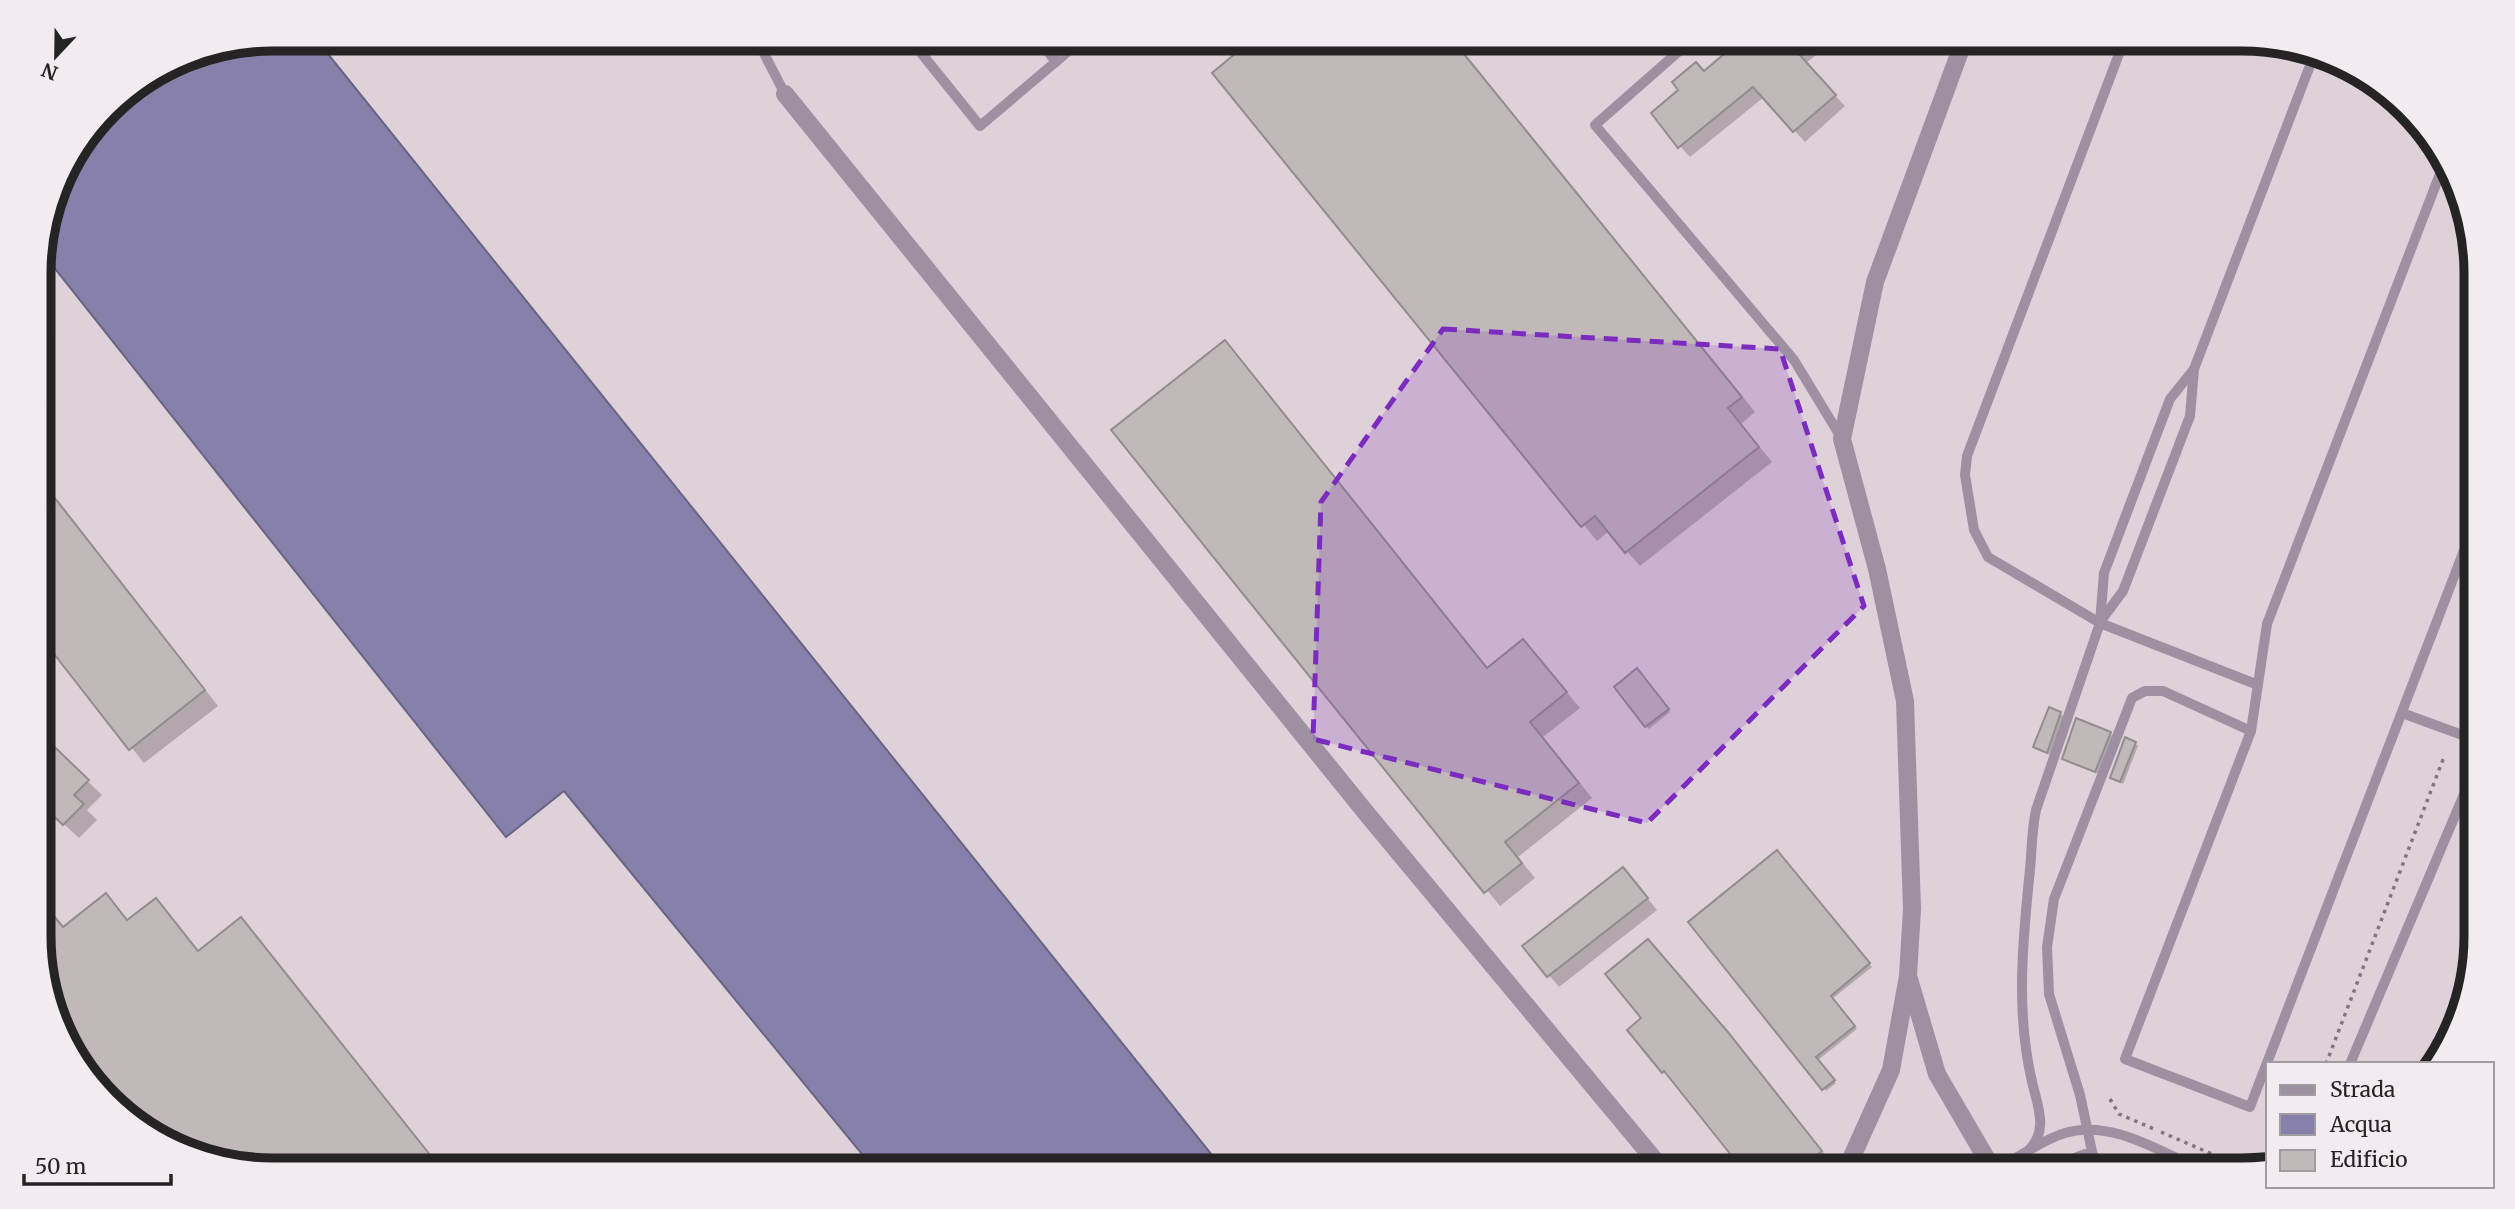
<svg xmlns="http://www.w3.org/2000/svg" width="2515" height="1209" viewBox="0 0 2515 1209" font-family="Merriweather,serif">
	<rect width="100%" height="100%" fill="#e5dee2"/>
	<g fill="#dfd1d9">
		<polygon points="2243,38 2346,62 2428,130 2475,242 2476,937 2453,1040 2432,1064 2268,1064 2268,1166 2258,1170 1224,1170 316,39"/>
		<polygon points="41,251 505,837 563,790 875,1170 272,1170 169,1147 87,1079 41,968"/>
	</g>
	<polygon fill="#8680ab" stroke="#696483" stroke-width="2" points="272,39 316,39 1224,1170 875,1170 564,791 506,837 41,251 62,169 118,97 183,56"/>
	<g fill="#0003">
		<polygon points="1257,38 1452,38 1755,412 1741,424 1772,462 1640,566 1609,531 1597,541 1214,73"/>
		<polygon points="1812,38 1821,51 1806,63 1845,106 1805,142 1764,97 1690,157 1680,146 1704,73"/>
		<polygon points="1224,342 1488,668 1523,641 1580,708 1543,737 1592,798 1518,857 1535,878 1500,906 1114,430"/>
		<polygon points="40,478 218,706 144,763 40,633"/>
		<polygon points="1640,674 1670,712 1649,729 1616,688"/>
		<polygon points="2060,714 2063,716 2050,755 2038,750 2035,747"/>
		<polygon points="2110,733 2112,736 2098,774 2064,758"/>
		<polygon points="40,736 102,795 87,810 97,820 79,838 40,802"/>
		<polygon points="2135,743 2138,746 2123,784 2114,780 2112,777"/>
		<polygon points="1779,855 1872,967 1832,999 1857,1029 1818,1060 1836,1083 1826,1091 1690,922"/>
		<polygon points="1633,880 1657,910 1559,987 1525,946"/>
		<polygon points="106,895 129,921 156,900 199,952 241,919 443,1170 272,1170 169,1147 87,1079 41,968 40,898 64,928"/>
		<polygon points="1658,952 1738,1044 1831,1162 1821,1170 1745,1170 1675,1081 1663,1072 1644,1018"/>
	</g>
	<g fill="#c0b8b9" stroke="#938c8d" stroke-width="2">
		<polygon points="1254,38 1451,38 1742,397 1728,408 1759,447 1625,553 1595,516 1581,527 1212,73"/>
		<polygon points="1743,38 1813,38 1797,52 1836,95 1793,132 1753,87 1678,148 1651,113 1678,90 1672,82 1696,62 1704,71"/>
		<polygon points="1225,340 1487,668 1523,639 1567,692 1530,722 1579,783 1505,842 1522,863 1484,893 1111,430"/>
		<polygon points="40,479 205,690 129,750 40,636"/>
		<polygon points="1637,668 1669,709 1645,727 1614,687"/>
		<polygon points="2049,707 2061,712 2047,753 2033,747"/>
		<polygon points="2076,718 2111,732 2095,772 2062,759"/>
		<polygon points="40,733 89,780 74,795 84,804 63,825 40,803"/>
		<polygon points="2125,737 2136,742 2120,782 2110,778"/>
		<polygon points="1777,850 1870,963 1831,996 1855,1026 1816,1057 1835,1080 1822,1090 1688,922"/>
		<polygon points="1623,867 1648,898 1547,977 1522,946"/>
		<polygon points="106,893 127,920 156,898 198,951 241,917 442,1170 272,1171 169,1147 87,1079 41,968 40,899 63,927"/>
		<polygon points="1648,939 1727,1031 1822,1151 1798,1170 1743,1170 1664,1071 1662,1073 1627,1030 1641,1018 1605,974"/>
	</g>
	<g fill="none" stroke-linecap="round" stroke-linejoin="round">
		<g stroke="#7d787b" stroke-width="3.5" stroke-dasharray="3.5 5" stroke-linecap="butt">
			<polyline points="2463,708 2476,675"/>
			<polyline points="2326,1064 2444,757"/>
			<polyline points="2110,1099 2119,1114 2154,1129"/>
			<polyline points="2161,1132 2249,1170"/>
		</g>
		<g stroke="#9d90a1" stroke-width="10">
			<polyline points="756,38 785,94"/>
			<polyline points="909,38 980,126 1084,38"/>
			<polyline points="1037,38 1056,62"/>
			<polyline points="1694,38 1595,125 1794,360 1842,439"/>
			<polyline points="2125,38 1967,456 1965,475 1974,530 1988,557 2100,623 2258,685"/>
			<polyline points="2274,46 2312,61"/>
			<polyline points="2443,166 2267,624 2251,731 2125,1059 2250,1107 2475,522"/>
			<polyline points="2100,622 2123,591 2190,416 2194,369"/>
			<polyline points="2402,713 2476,740"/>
			<polyline points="2350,1064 2476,766"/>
			<path d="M2025,1154C2048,1134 2040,1112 2033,1086C2016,1017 2022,949 2029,879C2032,856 2031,833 2036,810L2100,623L2104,573L2170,399L2194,369L2314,55"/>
			<path d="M1994,1170C2017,1159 2041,1140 2065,1133C2111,1119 2161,1152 2202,1170"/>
			<polyline points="2046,1170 2085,1154 2130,1170"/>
			<polyline points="2096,1170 2080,1095 2049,994 2047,947 2054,899 2132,698 2145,691 2163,691 2251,731"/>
		</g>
		<g stroke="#9d90a1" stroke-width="18">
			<polyline points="785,94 1367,814 1663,1170"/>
			<polyline points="1909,979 1937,1074 1993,1170"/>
			<polyline points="1846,1170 1891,1070 1908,976 1912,909 1905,701 1877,569 1842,439 1875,282 1965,38"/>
			<polyline points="1904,1170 1941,1170"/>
		</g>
	</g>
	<path fill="#7b2cbf" fill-opacity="0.2" stroke="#7b2cbf" stroke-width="5" stroke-dasharray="14 9" stroke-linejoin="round" d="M1443,329L1780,349L1864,606L1647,823L1313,739L1321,502Z"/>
	<path d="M0 0H2515V1209H0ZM273 51H2242A222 222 0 0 1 2464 273V936A222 222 0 0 1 2242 1158H273A222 222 0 0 1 51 936V273A222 222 0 0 1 273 51Z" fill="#f2ebef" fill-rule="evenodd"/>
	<path fill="none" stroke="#262325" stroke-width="9" d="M273 51H2242A222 222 0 0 1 2464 273V936A222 222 0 0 1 2242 1158H273A222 222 0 0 1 51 936V273A222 222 0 0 1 273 51Z"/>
	<rect x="2266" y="1062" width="228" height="126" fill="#f2ebef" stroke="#a09b9e" stroke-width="2"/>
	<rect x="2280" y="1085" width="35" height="10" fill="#9d90a1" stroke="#a09b9e" stroke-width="2"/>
	<text x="2330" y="1097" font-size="21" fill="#262325">Strada</text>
	<rect x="2280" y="1114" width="35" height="21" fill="#8680ab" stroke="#a09b9e" stroke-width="2"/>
	<text x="2330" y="1132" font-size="21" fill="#262325">Acqua</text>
	<rect x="2280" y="1150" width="35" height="21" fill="#c0b8b9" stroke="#a09b9e" stroke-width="2"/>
	<text x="2330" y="1167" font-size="21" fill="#262325">Edificio</text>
	<g transform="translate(56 56) rotate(202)" stroke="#f2ebef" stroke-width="5" paint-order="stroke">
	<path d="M0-5L12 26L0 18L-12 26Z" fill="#262325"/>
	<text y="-10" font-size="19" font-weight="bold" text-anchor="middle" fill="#262325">N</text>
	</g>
	<path d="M24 1174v10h147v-10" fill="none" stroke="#262325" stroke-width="3.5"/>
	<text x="35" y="1174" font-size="21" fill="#262325" stroke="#f2ebef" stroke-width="5" paint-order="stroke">50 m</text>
</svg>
